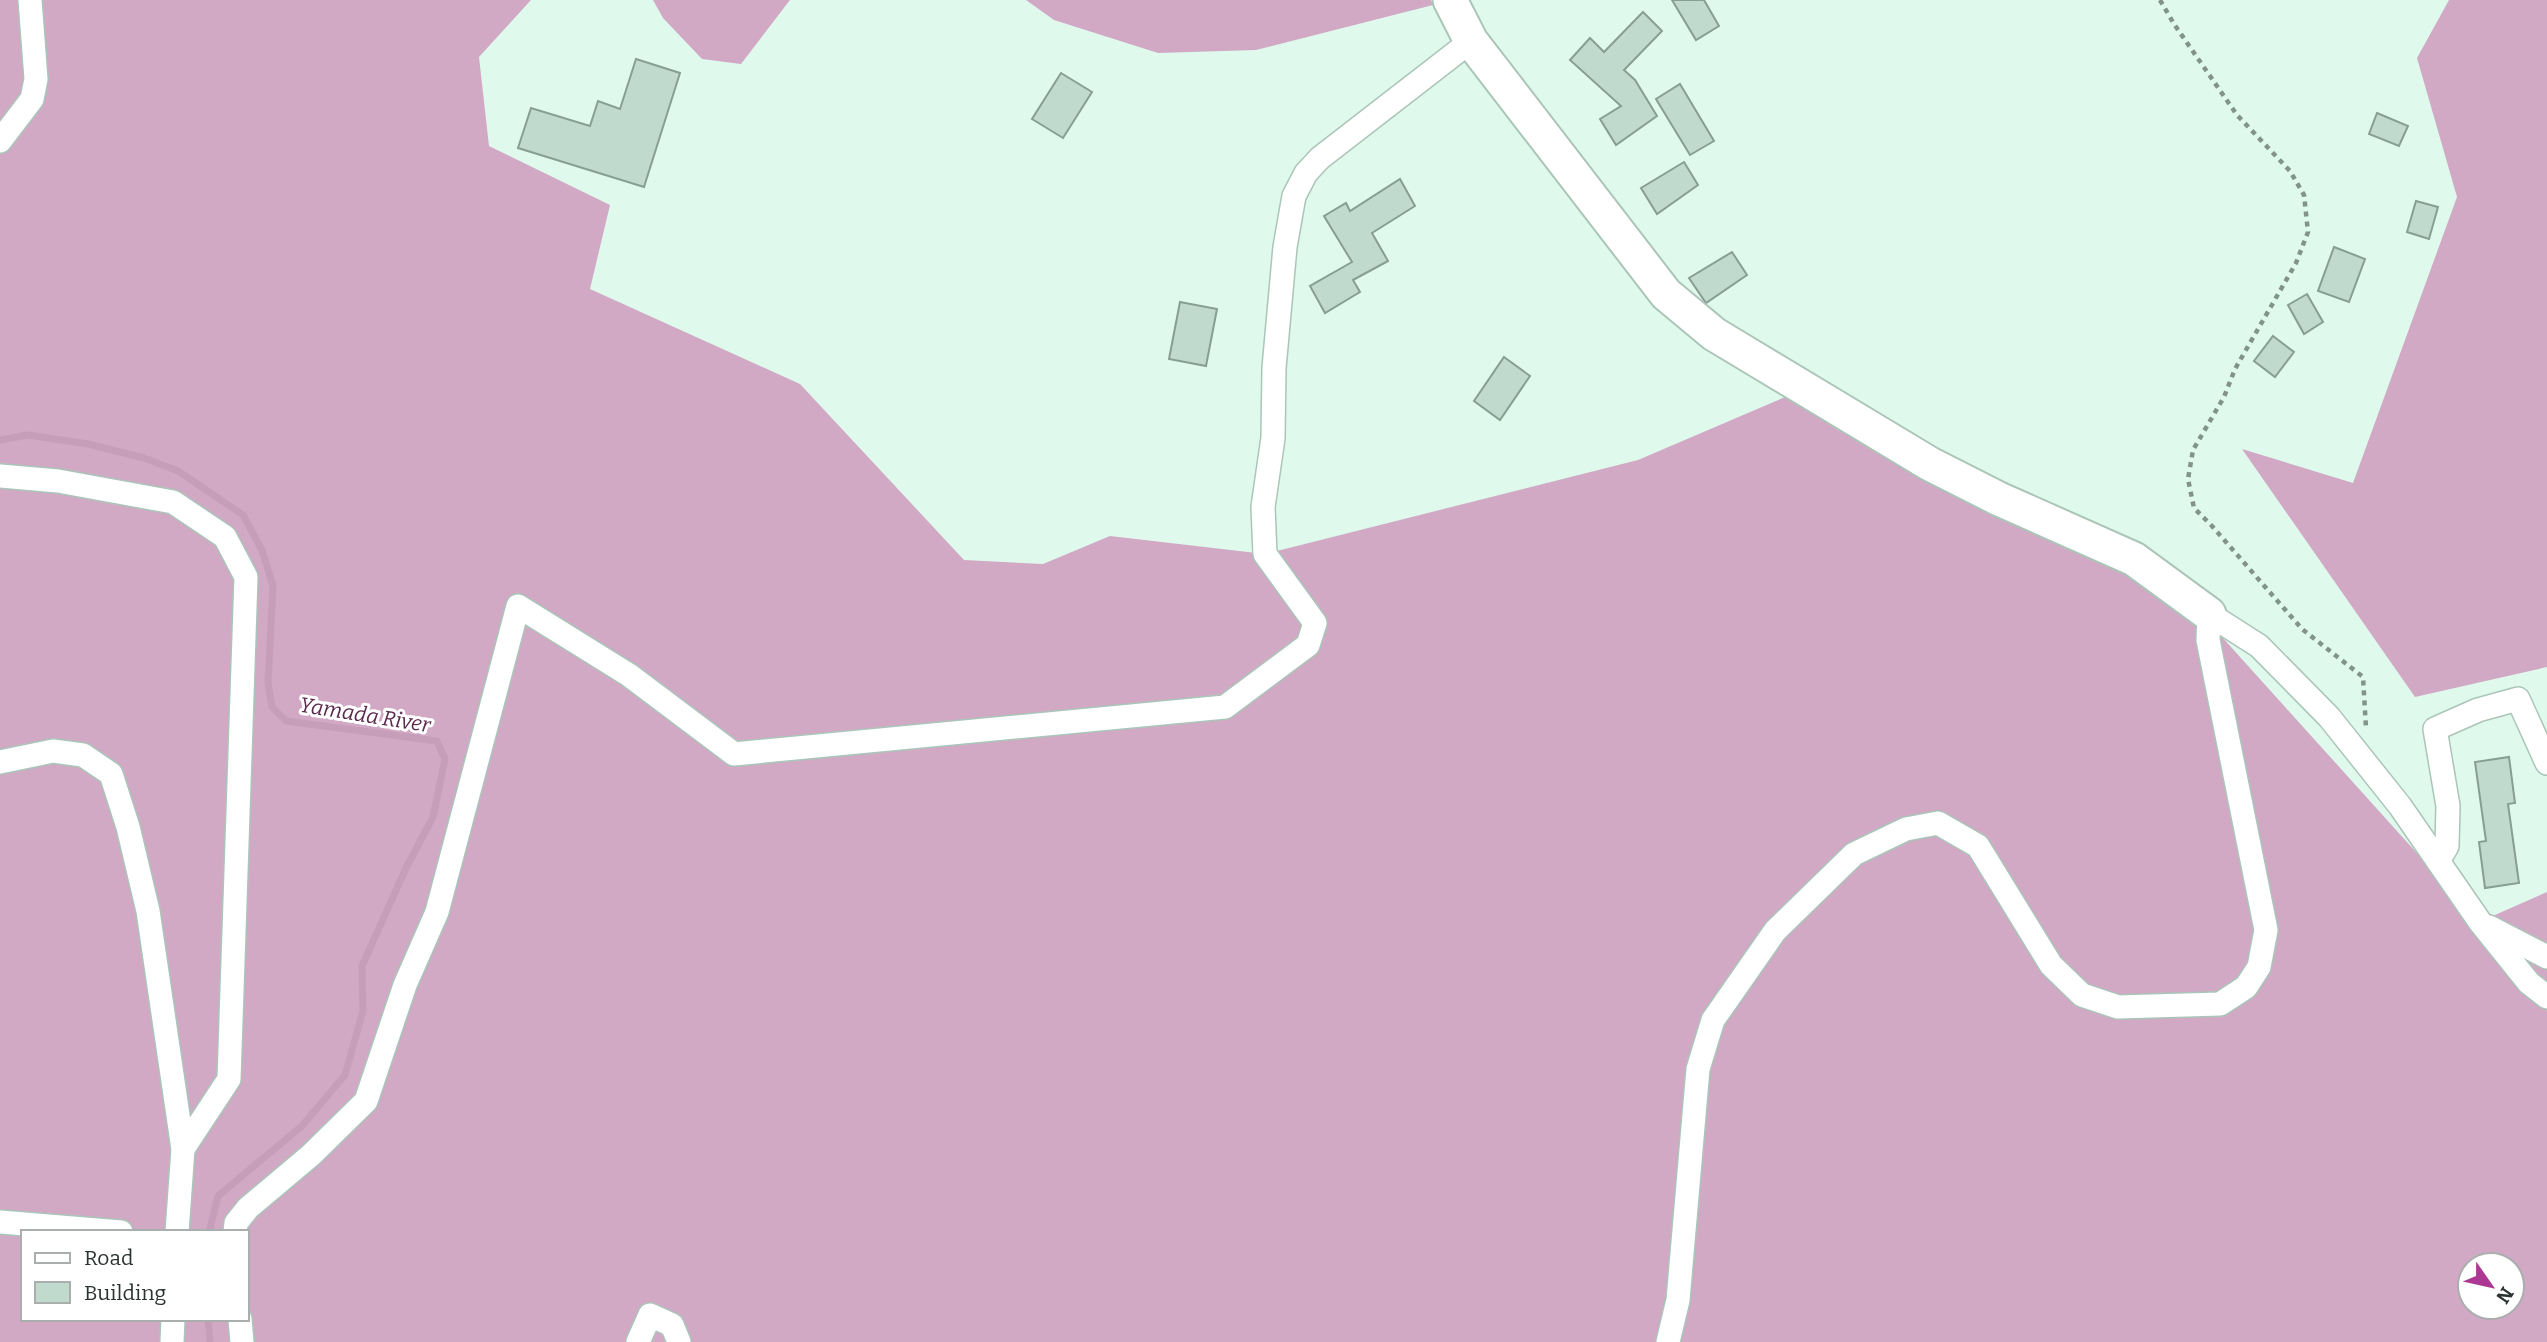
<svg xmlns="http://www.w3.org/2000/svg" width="2547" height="1342" viewBox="0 0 2547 1342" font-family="Bitter,serif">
	<rect width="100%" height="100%" fill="#dffaec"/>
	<g fill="#d1a9c5" fill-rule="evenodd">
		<path d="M0,0H531L479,57L489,146L610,205L590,289L800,384L964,560L1043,564L1110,536L1265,554L1638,460L1804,389L2186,597L2479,922L2547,892V1342H0ZM23,1232H247V1319H23ZM2470,1265H2512V1307H2470Z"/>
		<polygon points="653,0 790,0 741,64 702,59 663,18"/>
		<polygon points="1026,0 1431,0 1433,5 1256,50 1158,53 1054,20"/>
		<polygon points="2449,0 2547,0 2547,667 2415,697 2242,449 2353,483 2457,197 2417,58"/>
	</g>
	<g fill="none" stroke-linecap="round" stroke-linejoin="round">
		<g stroke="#c69eb9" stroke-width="7">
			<polyline points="0,440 28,435 88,444 144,458 178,471 243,515 262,550 273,586 268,683 272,707 286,721 437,741 445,759 433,817 406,868 362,966 363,1011 345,1075 302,1126 218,1196 209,1232"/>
			<polyline points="208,1319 210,1342"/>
		</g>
	</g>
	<g fill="#c0dbcd" stroke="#869f92" stroke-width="2">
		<polygon points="1672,0 1704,0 1719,26 1696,40"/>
		<polygon points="1643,12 1662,31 1624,70 1635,80 1657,116 1616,145 1600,119 1621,106 1570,60 1590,38 1604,52"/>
		<polygon points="636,59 680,73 644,187 518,148 531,108 590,126 598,101 620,109"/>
		<polygon points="1061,73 1092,92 1063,138 1032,119"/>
		<polygon points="1680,84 1714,141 1690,155 1656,99"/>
		<polygon points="2377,113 2408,126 2399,146 2369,134"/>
		<polygon points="1684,162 1698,185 1657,214 1641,188"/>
		<polygon points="1400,179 1415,206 1372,233 1388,261 1353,280 1360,292 1325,313 1310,286 1352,262 1324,216 1346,203 1350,211"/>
		<polygon points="2416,201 2438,207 2429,239 2407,232"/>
		<polygon points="2334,247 2365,259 2349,302 2318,291"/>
		<polygon points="1732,252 1747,275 1706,303 1689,278"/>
		<polygon points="2307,294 2323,322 2304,334 2288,305"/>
		<polygon points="1180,302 1217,309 1206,366 1169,359"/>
		<polygon points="2273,336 2294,352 2275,377 2254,361"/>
		<polygon points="1504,357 1530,376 1500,420 1474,401"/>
		<polygon points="2509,757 2515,803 2508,804 2519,883 2485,888 2479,842 2486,841 2475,762"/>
	</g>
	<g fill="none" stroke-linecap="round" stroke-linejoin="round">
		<g stroke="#abc5b8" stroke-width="26">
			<g id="street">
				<polyline points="0,141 32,99 36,79 30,0"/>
				<polyline points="0,476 58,481 173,502 225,537 246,577 229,1079 183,1149"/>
				<polyline points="0,762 53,751 83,755 111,774 128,827 148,911 180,1129 183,1149 177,1232"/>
				<polyline points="2438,861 2447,846 2448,806 2435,729 2478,710 2518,699 2547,763"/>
				<polyline points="2489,927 2547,957"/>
				<polyline points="0,1222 121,1232"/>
				<polyline points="235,1232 236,1223 248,1208 311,1155 366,1101 405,985 437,912 518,606 629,675 734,754 1225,707 1308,645 1315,623 1265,554 1263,507 1273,438 1274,368 1285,247 1294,196 1306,173 1320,158 1471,41"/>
				<polyline points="240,1319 242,1342"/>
				<polyline points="172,1342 173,1319"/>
				<polyline points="638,1342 650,1315 672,1325 679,1342"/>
				<polyline points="1668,1342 1678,1300 1698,1069 1713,1020 1775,931 1854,854 1906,829 1938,823 1978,846 2051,965 2082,995 2118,1007 2220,1004 2246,987 2259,967 2266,930 2208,640 2209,614 2259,646 2329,717 2400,806 2480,922 2529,983 2547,997"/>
			</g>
		</g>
		<g stroke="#abc5b8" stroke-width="37">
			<polyline id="secondary" points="1450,0 1471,41 1666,294 1714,334 1930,464 1999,499 2134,559 2209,614"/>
		</g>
		<polyline stroke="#82948a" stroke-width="4.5" stroke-dasharray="5 5" stroke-linecap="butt" points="2160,0 2174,24 2237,115 2290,171 2304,195 2308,232 2296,263 2235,369 2224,397 2193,450 2188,479 2194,508 2212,526 2302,629 2363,677 2366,728"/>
		<use href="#street" stroke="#fff" stroke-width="23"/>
		<use href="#secondary" stroke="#fff" stroke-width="33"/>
	</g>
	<g text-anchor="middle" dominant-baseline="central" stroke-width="6" stroke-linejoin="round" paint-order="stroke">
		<g font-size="21" font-style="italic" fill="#5a284d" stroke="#fff">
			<text transform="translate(365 715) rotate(9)">Yamada River</text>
		</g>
	</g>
	<rect x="21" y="1230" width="228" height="91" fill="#ffffff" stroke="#aaaeac" stroke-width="2"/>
	<rect x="35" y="1253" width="35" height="10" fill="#ffffff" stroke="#aaaeac" stroke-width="2"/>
	<text x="84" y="1265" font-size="21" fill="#2b3530">Road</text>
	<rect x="35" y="1282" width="35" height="21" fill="#c0dbcd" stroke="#aaaeac" stroke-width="2"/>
	<text x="84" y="1300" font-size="21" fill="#2b3530">Building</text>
	<g transform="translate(2491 1286) rotate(124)"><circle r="33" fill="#ffffff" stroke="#aaaeac" stroke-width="2"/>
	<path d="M0-5L12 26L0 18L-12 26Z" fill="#ab3892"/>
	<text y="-10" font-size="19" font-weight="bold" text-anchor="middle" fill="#2b3530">N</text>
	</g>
</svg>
